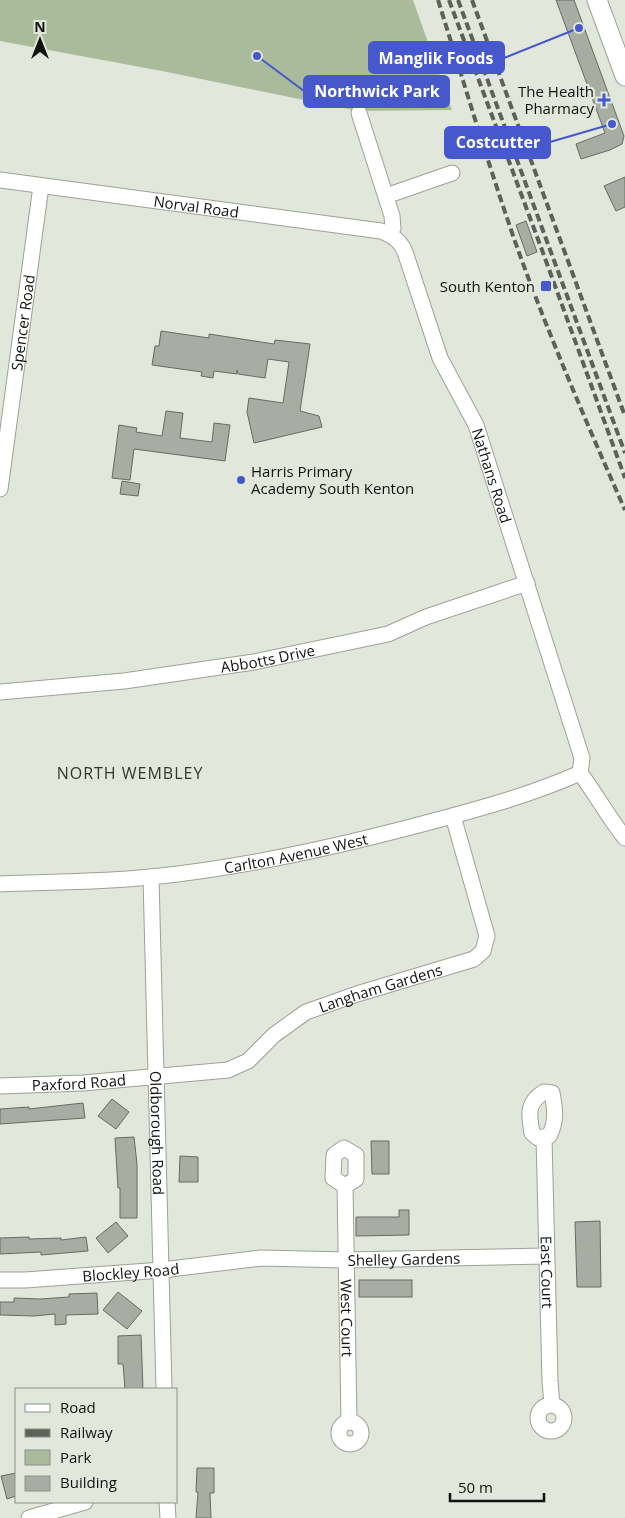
<svg xmlns="http://www.w3.org/2000/svg" width="625" height="1518" viewBox="0 0 625 1518" font-family="'Open Sans',sans-serif">
	<rect width="100%" height="100%" fill="#e1e7db"/>
	<polygon fill="#a9bb9b" points="0,0 413,0 452,110 358,111 162,71 0,41"/>
	<g fill="#a7ada2" stroke="#676c62">
		<polygon points="556,0 574,0 624,136 622,144 610,150 581,159 576,144 605,133"/>
		<polygon points="625,177 625,207 616,211 604,186"/>
		<polygon points="526,221 537,252 527,256 516,225"/>
		<polygon points="161,331 209,338 209,334 274,344 275,340 310,344 300,411 319,416 322,427 254,443 247,412 249,398 283,403 289,362 268,359 265,378 238,374 237,370 237,374 214,371 213,378 201,376 202,372 152,365 155,346 159,346"/>
		<polygon points="166,411 183,413 180,438 212,442 214,423 230,425 225,461 134,449 130,480 112,478 119,425 137,428 136,432 162,436"/>
		<polygon points="122,481 140,484 138,496 120,494"/>
		<polygon points="112,1099 129,1112 116,1129 98,1116"/>
		<polygon points="83,1103 85,1118 0,1124 0,1109 29,1107 29,1109"/>
		<polygon points="134,1137 137,1164 137,1218 120,1218 120,1188 118,1188 115,1138"/>
		<polygon points="371,1141 389,1141 389,1174 372,1174"/>
		<polygon points="180,1156 198,1157 198,1182 179,1182"/>
		<polygon points="399,1210 409,1210 409,1235 356,1236 356,1217 399,1217"/>
		<polygon points="600,1221 601,1287 577,1287 575,1222"/>
		<polygon points="116,1222 128,1236 108,1253 96,1238"/>
		<polygon points="29,1237 29,1239 61,1238 61,1240 86,1237 88,1251 41,1255 41,1252 0,1254 0,1238"/>
		<rect x="359" y="1280" width="53" height="17"/>
		<polygon points="118,1292 142,1311 127,1329 103,1310"/>
		<polygon points="97,1293 98,1314 66,1315 66,1324 55,1325 55,1314 34,1316 0,1315 0,1302 14,1302 14,1298 40,1299 69,1297 69,1294"/>
		<polygon points="141,1335 143,1389 125,1389 123,1364 118,1364 118,1336"/>
		<polygon points="197,1468 214,1468 214,1493 210,1493 211,1518 196,1518 198,1492 196,1492"/>
		<polygon points="16,1473 16,1496 7,1499 1,1476"/>
	</g>
	<g fill="none" stroke-linecap="round" stroke-linejoin="round">
		<g stroke="#9ca297" stroke-width="17">
			<g id="minor">
				<polyline points="359,113 392,216 393,228 390,234"/>
				<path id="s1" d="M0,180L381,231C394,236 402,242 406,255L440,358L476,425L582,758L580,773C596,794 608,817 625,838"/>
				<polyline points="386,196 452,173"/>
				<path id="s2" d="M0,489L41,186"/>
				<path id="s3" d="M0,692L124,681L254,662L388,634L426,617L527,583"/>
				<path id="s4" d="M151,877L164,1389"/>
				<path id="s5" d="M0,884C50,882 101,882 151,877C244,868 336,847 426,823C478,809 531,795 580,773"/>
				<path id="s6" d="M0,1086L83,1083L228,1070L248,1061L274,1035L306,1012L357,994L474,959L483,951L487,936L453,816"/>
				<path d="M544,1092L552,1093C555,1108 557,1122 549,1136L538,1138L532,1133C529,1115 526,1103 544,1092Z"/>
				<path id="s7" d="M544,1138L550,1381L552,1405"/>
				<polygon points="344,1148 356,1155 356,1179 345,1186 333,1178 334,1155"/>
				<path id="s8" d="M345,1186L349,1422"/>
				<path id="s9" d="M0,1280H25L162,1270L261,1258L347,1260L546,1256"/>
				<circle cx="551" cy="1418" r="13"/>
				<circle cx="350" cy="1433" r="11"/>
				<polyline points="167,1502 168,1518"/>
				<polyline points="29,1518 85,1502"/>
			</g>
		</g>
		<g stroke="#9ca297" stroke-width="21">
			<polyline id="tertiary" points="597,0 625,76"/>
		</g>
		<use href="#minor" stroke="#fff" stroke-width="15"/>
		<use href="#tertiary" stroke="#fff" stroke-width="19"/>
		<g stroke="#5d615a" stroke-width="4" stroke-dasharray="8 4" stroke-linecap="butt">
			<path d="M438,0C464,83 489,167 518,250C550,338 587,424 625,510"/>
			<polyline points="449,0 542,250 625,478"/>
			<polyline points="458,0 625,453"/>
			<polyline points="472,0 625,416"/>
		</g>
	</g>
	<g fill="#4758cc" stroke="#e1e7db" stroke-width="2">
		<path d="M601.5 92.5h5v5h5v5h-5v5h-5v-5h-5v-5h5z"/>
		<rect x="540" y="280" width="12" height="12" rx="2.5"/>
		<circle cx="241" cy="480" r="5"/>
	</g>
	<g text-anchor="middle" dominant-baseline="central" stroke-width="4.5" stroke-linejoin="round" paint-order="stroke">
		<g font-size="15" fill="#10130f" stroke="#e1e7db" text-anchor="end">
			<text x="594" y="91">The Health<tspan x="594" dy="17">Pharmacy</tspan></text>
			<text x="535" y="286">South Kenton</text>
			<text x="251" y="471" text-anchor="start">Harris Primary<tspan x="251" dy="17">Academy South Kenton</tspan></text>
		</g>
		<g font-size="15" fill="#10130f" stroke="#e1e7db">
			<text stroke="none"><textPath href="#s1" startOffset="198">Norval Road</textPath></text>
			<text stroke="none"><textPath href="#s2" startOffset="168">Spencer Road</textPath></text>
			<text stroke="none"><textPath href="#s1" startOffset="658">Nathans Road</textPath></text>
			<text stroke="none"><textPath href="#s3" startOffset="270">Abbotts Drive</textPath></text>
			<text stroke="none"><textPath href="#s5" startOffset="298">Carlton Avenue West</textPath></text>
			<text stroke="none"><textPath href="#s6" startOffset="405">Langham Gardens</textPath></text>
			<text stroke="none"><textPath href="#s6" startOffset="79">Paxford Road</textPath></text>
			<text stroke="none"><textPath href="#s4" startOffset="256">Oldborough Road</textPath></text>
			<text stroke="none"><textPath href="#s9" startOffset="405">Shelley Gardens</textPath></text>
			<text stroke="none"><textPath href="#s7" startOffset="134">East Court</textPath></text>
			<text stroke="none"><textPath href="#s9" startOffset="131">Blockley Road</textPath></text>
			<text stroke="none"><textPath href="#s8" startOffset="132">West Court</textPath></text>
		</g>
		<g font-size="16" letter-spacing="1" fill="#32372d" stroke="#e1e7db">
			<text x="130" y="773">NORTH WEMBLEY</text>
		</g>
	</g>
	<path fill="none" stroke="#4758cc" stroke-width="2" d="M579 28L504 58M257 56L304 91M612 124L550 142"/>
	<g fill="#4758cc" stroke="#e1e7db" stroke-width="2">
		<circle cx="579" cy="28" r="5"/>
		<circle cx="257" cy="56" r="5"/>
		<circle cx="612" cy="124" r="5"/>
	</g>
	<g fill="#4758cc" stroke="#4758cc" stroke-width="2">
		<rect x="369" y="42" width="135" height="31" rx="5"/>
		<rect x="304" y="76" width="145" height="31" rx="5"/>
		<rect x="445" y="127" width="105" height="31" rx="5"/>
	</g>
	<g font-size="16" text-anchor="middle" font-weight="bold" fill="#fff">
		<text x="436" y="64">Manglik Foods</text>
		<text x="377" y="97">Northwick Park</text>
		<text x="498" y="148">Costcutter</text>
	</g>
	<rect x="15" y="1388" width="162" height="115" fill="#e1e7db" stroke="#8d9289"/>
	<rect x="25" y="1404" width="25" height="8" fill="#ffffff" stroke="#8d9289"/>
	<text x="60" y="1413" font-size="15" fill="#10130f">Road</text>
	<rect x="25" y="1429" width="25" height="8" fill="#5d615a" stroke="#8d9289"/>
	<text x="60" y="1438" font-size="15" fill="#10130f">Railway</text>
	<rect x="25" y="1450" width="25" height="15" fill="#a9bb9b" stroke="#8d9289"/>
	<text x="60" y="1463" font-size="15" fill="#10130f">Park</text>
	<rect x="25" y="1476" width="25" height="15" fill="#a7ada2" stroke="#8d9289"/>
	<text x="60" y="1488" font-size="15" fill="#10130f">Building</text>
	<g transform="translate(40 40)" stroke="#e1e7db" stroke-width="4" paint-order="stroke">
	<path d="M0-4L9 19L0 12L-9 19Z" fill="#10130f"/>
	<text y="-8" font-size="14" font-weight="bold" text-anchor="middle" fill="#10130f">N</text>
	</g>
	<path d="M450 1493v8h94v-8" fill="none" stroke="#10130f" stroke-width="2.5"/>
	<text x="458" y="1493" font-size="15" fill="#10130f" stroke="#e1e7db" stroke-width="4" paint-order="stroke">50 m</text>
</svg>
